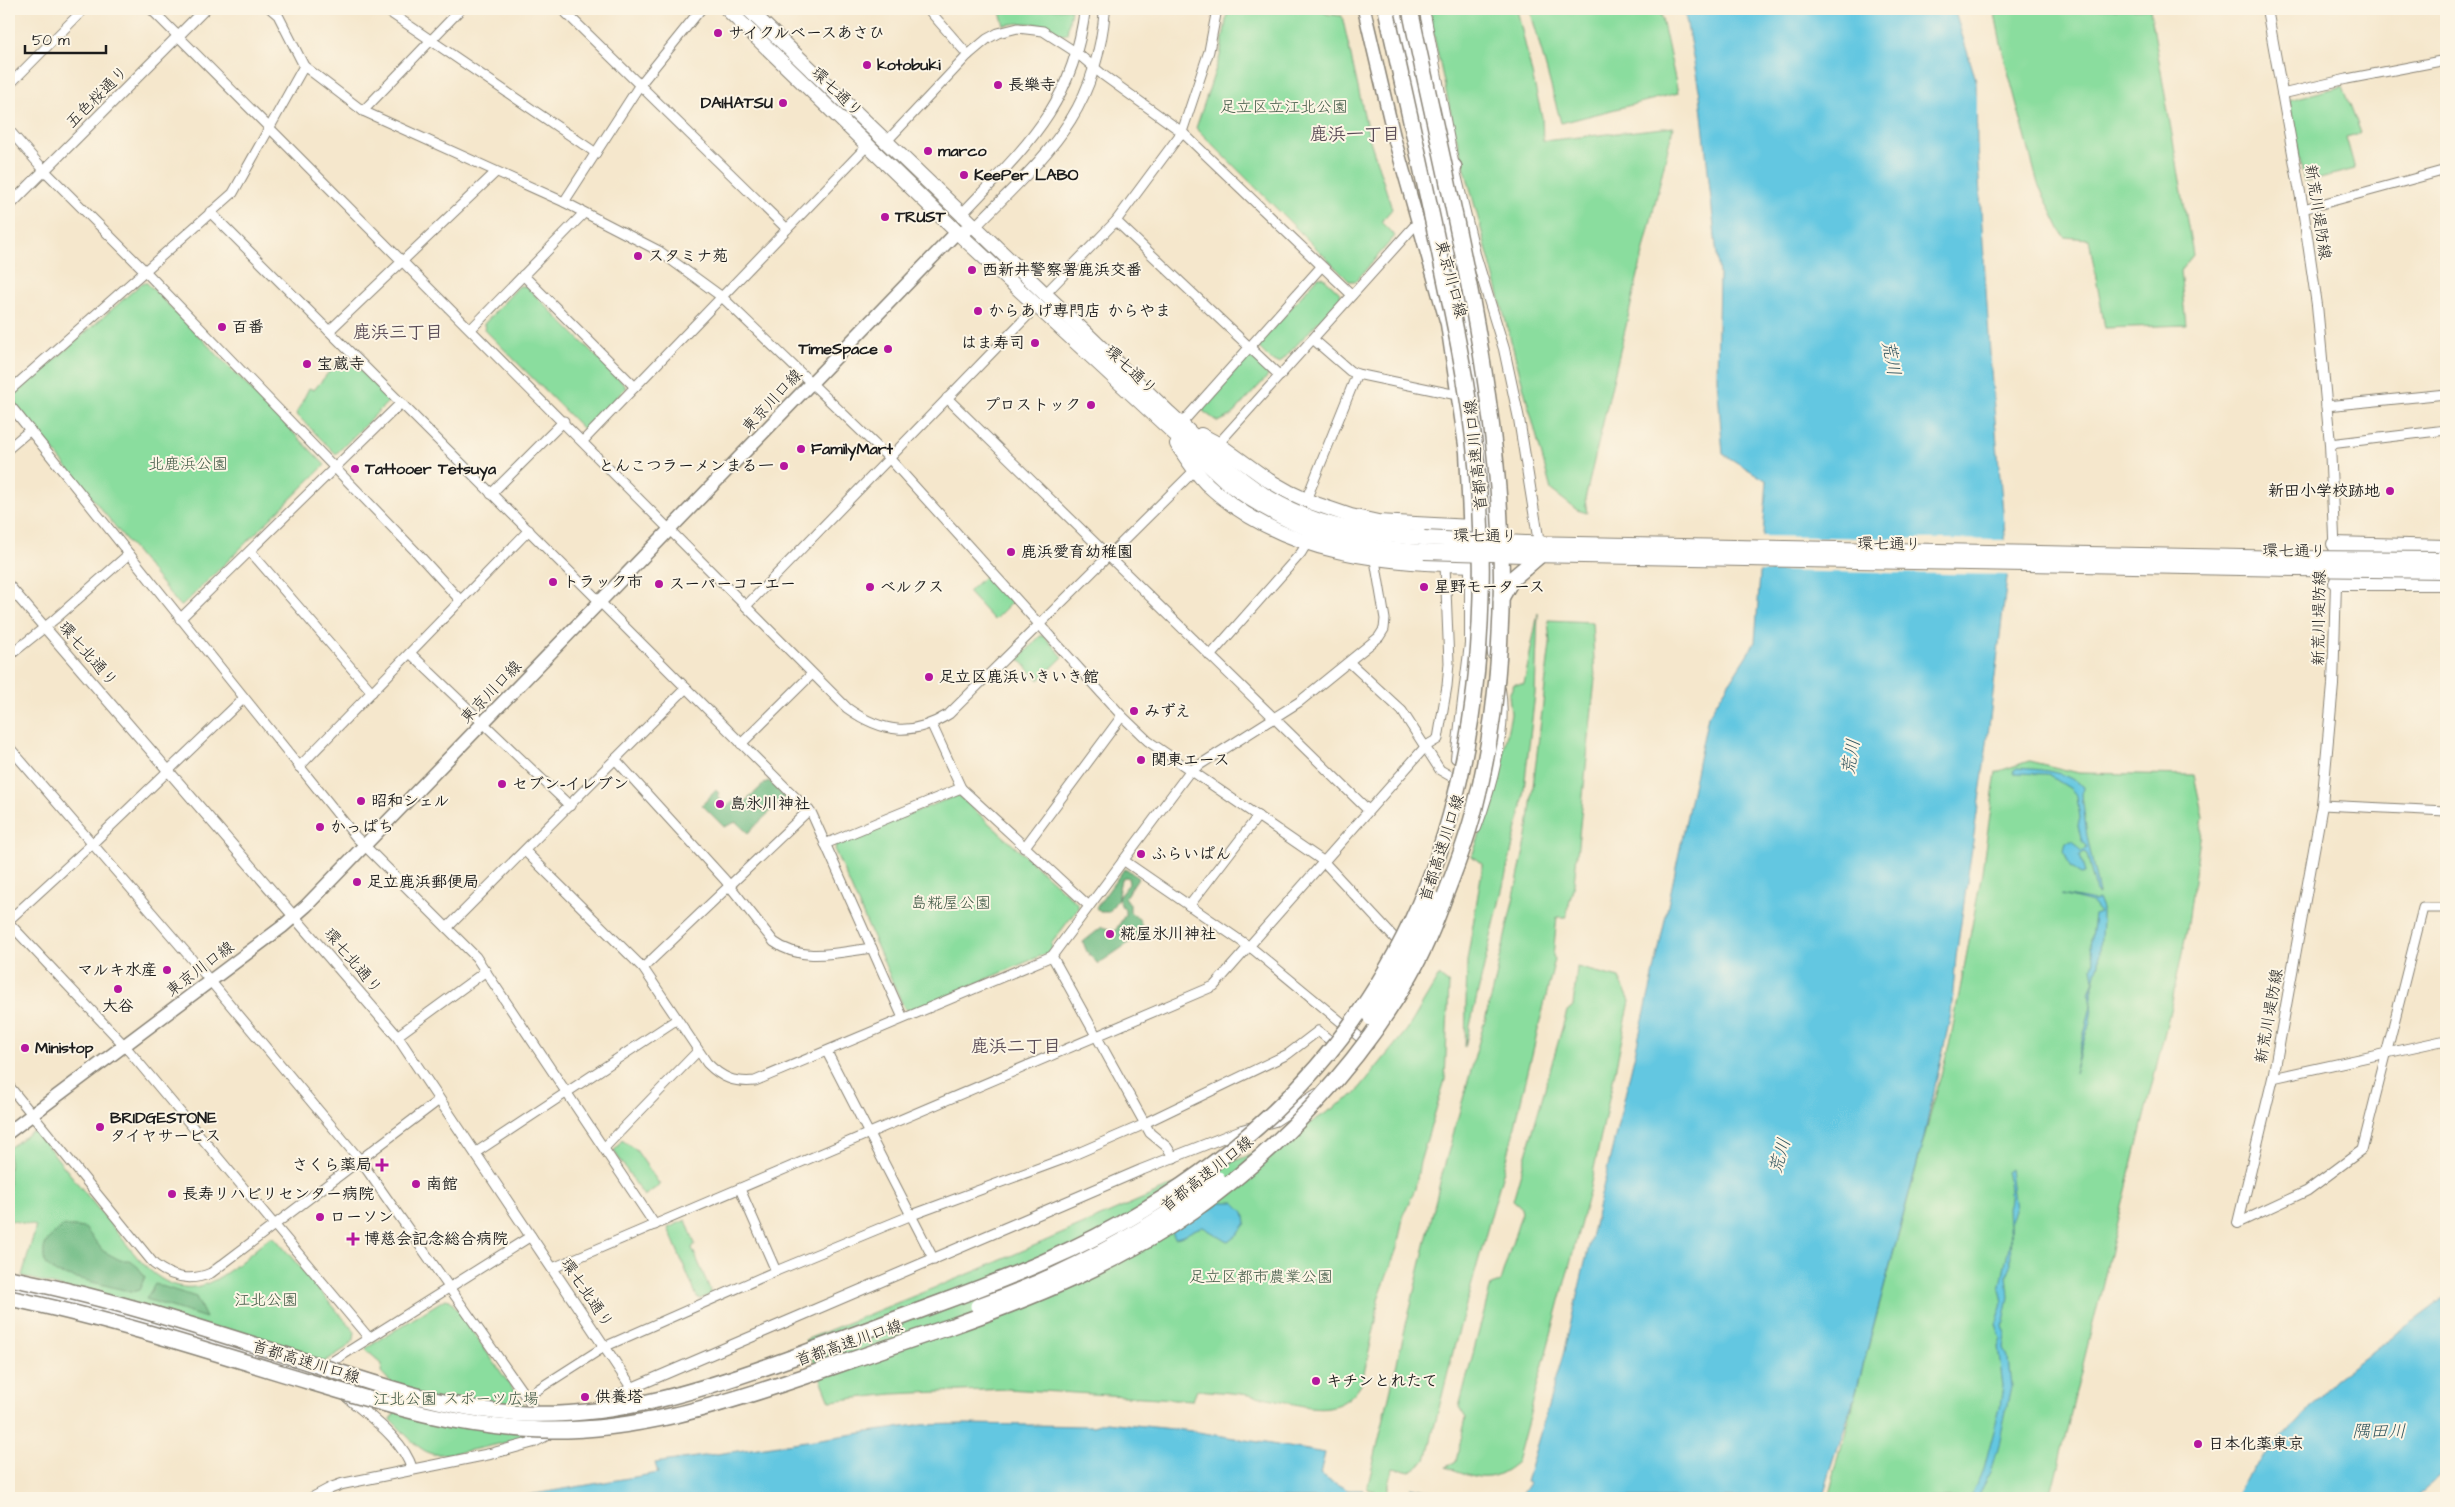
<svg xmlns="http://www.w3.org/2000/svg" width="2455" height="1507" viewBox="0 0 2455 1507" font-family="'Architects Daughter','Klee One',sans-serif">
	<rect width="100%" height="100%" fill="#fcf5e5"/>
	<filter id="ink" filterUnits="userSpaceOnUse"><feTurbulence type="fractalNoise" baseFrequency=".02" numOctaves="2"/><feDisplacementMap in="SourceGraphic" scale="10" xChannelSelector="R" yChannelSelector="G"/><feConvolveMatrix kernelMatrix="1 2 1 2 8 2 1 2 1" color-interpolation-filters="sRGB"/></filter>
	<filter id="wash" filterUnits="userSpaceOnUse"><feTurbulence type="fractalNoise" baseFrequency=".0096" numOctaves="4" result="noise"/><feDisplacementMap in="SourceGraphic" scale="20" xChannelSelector="R" yChannelSelector="G"/><feGaussianBlur stdDeviation="1.12" result="paint"/><feColorMatrix in="noise" values="0 0 0 0 0 0 0 0 0 0 0 0 0 0 0 0 0 1.4 0 .05"/><feComposite in="paint" operator="in"/></filter>
	<g filter="url(#wash)">
		<rect width="100%" height="100%" fill="#f5e7cc"/>
		<g fill="#8add9e" stroke="#537c5d">
			<path d="M999,9H1071L1067,34L1061,35C1045,21 1024,22 1004,25Z"/>
			<polygon points="1228,9 1318,9 1327,14 1342,16 1369,137 1392,209 1381,222 1395,236 1356,281 1349,281 1196,128 1220,56"/>
			<polygon points="1428,9 1517,9 1542,117 1543,141 1673,127 1585,499 1587,513 1577,510 1551,490 1454,128"/>
			<polygon points="1530,9 1660,9 1678,93 1561,123"/>
			<polygon points="1994,9 2150,9 2193,255 2180,271 2186,325 2105,328 2089,239 2064,237 2038,184 2003,53"/>
			<polygon points="2343,86 2361,133 2346,137 2355,169 2304,182 2289,100"/>
			<polygon points="1318,277 1323,277 1339,292 1341,297 1280,363 1273,362 1259,348 1259,344"/>
			<polygon points="142,283 147,283 325,465 182,606 179,605 14,402 13,396"/>
			<polygon points="519,286 526,286 625,385 625,389 586,429 583,429 485,330 484,324"/>
			<polygon points="344,354 390,400 336,454 296,414 309,388 314,390"/>
			<polygon points="1249,355 1268,372 1268,376 1231,416 1218,422 1203,411 1203,407"/>
			<polygon points="987,574 1012,602 994,620 968,592"/>
			<polygon points="1538,613 1535,694 1522,806 1465,1047 1467,961 1482,870 1482,864 1472,856 1494,796 1511,714 1509,695 1514,684 1524,684"/>
			<polygon points="1548,620 1592,622 1595,679 1574,884 1566,917 1557,917 1553,956 1555,959 1508,1155 1455,1344 1426,1460 1410,1472 1393,1468 1386,1497 1375,1495 1375,1491 1367,1489 1441,1178 1493,991 1527,837 1550,644"/>
			<polygon points="1040,636 1044,636 1063,657 1039,680 1019,659"/>
			<polygon points="2029,761 2079,773 2194,775 2203,817 2187,930 2169,1015 2050,1498 1828,1498 1951,1037 1981,878 1996,772"/>
			<polygon points="958,795 1078,904 1078,908 1051,944 1052,949 1045,954 911,1012 904,1008 835,851 836,843"/>
			<path d="M1577,967L1619,978L1630,1001L1589,1192L1517,1462C1489,1486 1476,1477 1446,1467L1456,1461L1466,1418L1459,1407L1491,1285L1500,1282L1522,1212L1520,1206L1513,1200L1567,1011L1573,1006Z"/>
			<path d="M1439,976L1449,984L1445,1080L1420,1162L1415,1189L1404,1213L1397,1248L1378,1300L1376,1321L1362,1382C1337,1425 1298,1402 1262,1397C1240,1393 1218,1392 1197,1390L1193,1400L1007,1389L893,1394L830,1401L805,1340L976,1271L1174,1185L1252,1154L1304,1127L1354,1095L1407,1030Z"/>
			<path d="M31,1132H36L137,1257C189,1317 223,1276 270,1237L275,1238L355,1332L354,1339L346,1348L321,1364L22,1276L36,1226L9,1220V1148Z"/>
			<polygon points="622,1140 636,1150 660,1185 644,1196 614,1151"/>
			<polygon points="686,1220 695,1244 692,1248 712,1294 700,1299 697,1297 668,1228"/>
			<path d="M445,1299L450,1300L534,1419L537,1427L533,1434L524,1438C507,1442 442,1459 429,1453C414,1446 403,1431 391,1420L403,1395L381,1372L382,1364L365,1349Z"/>
		</g>
		<g fill="#6fbc85" stroke="#466c50">
			<polygon points="769,781 785,797 748,833 736,822 724,827 702,805 716,790 719,793 717,796 727,806 734,801 746,801 766,782"/>
			<polygon points="1124,869 1127,869 1138,878 1125,897 1130,904 1130,912 1139,919 1145,932 1098,964 1087,952 1083,942 1102,927 1115,931 1125,915 1125,910 1122,907 1118,897 1129,884 1128,878 1125,877 1121,879 1117,900 1109,912 1100,912 1096,908"/>
			<path d="M63,1226L85,1228L103,1251L120,1260H129L138,1267L145,1277L139,1290L132,1292L56,1273L45,1264C41,1243 47,1239 63,1226Z"/>
			<polygon points="155,1284 196,1297 206,1318 146,1299"/>
		</g>
		<g fill="#63c7e1" stroke="#40727e">
			<polygon points="1684,9 1954,9 1976,80 1977,147 1992,385 2008,570 1985,759 1956,957 1951,1014 1923,1141 1856,1392 1822,1498 1519,1498 1529,1483 1526,1482 1563,1355 1650,990 1708,716 1755,642 1767,481 1723,454 1717,379 1719,275 1700,95"/>
			<path d="M2017,768C2042,770 2063,770 2083,787L2082,795L2087,836L2099,894L2096,892L2087,854L2084,852L2080,855L2085,873L2081,874L2070,867L2064,851L2066,842L2072,841L2081,851L2087,848L2081,839L2078,825L2080,818L2077,796L2071,789L2047,774L2013,773L2014,770Z"/>
			<polygon points="2061,895 2095,901 2098,899 2102,909 2102,922 2099,963 2091,993 2092,1009 2090,1021 2074,1073 2091,1006 2089,993 2094,980 2092,968 2094,960 2090,947 2094,915 2100,913 2092,903"/>
			<path d="M2010,1169L2015,1210L2010,1222L2011,1266L2007,1275L2009,1297L2003,1326L2006,1335L2004,1349L2008,1357L2011,1387L1998,1449L1991,1472L1977,1498H1969L1983,1472L2000,1407L2003,1386L1998,1347L2001,1339L1996,1324L2003,1303L2000,1290L2010,1241L2008,1208C2012,1199 2010,1182 2006,1172Z"/>
			<path d="M1220,1202H1234L1244,1212L1246,1223L1237,1235L1228,1242L1203,1227C1191,1229 1186,1237 1175,1238L1170,1228L1182,1213C1199,1215 1207,1214 1220,1202Z"/>
			<polygon points="2446,1296 2446,1472 2415,1498 2235,1498 2246,1477 2334,1381"/>
			<polygon points="1106,1422 1192,1431 1325,1453 1320,1475 1348,1490 1363,1490 1361,1498 511,1498 658,1473 655,1463 917,1425 965,1424 1093,1426"/>
			<polygon points="1411,1487 1460,1498 1374,1498 1375,1495 1409,1498"/>
		</g>
		<polygon fill="#f5e7cc" points="1760,536 2008,540 2009,575 1758,571"/>
	</g>
	<g filter="url(#ink)">
		<g fill="none" stroke-linecap="round" stroke-linejoin="round">
			<g stroke="#888274" stroke-width="11">
				<g id="minor">
					<path d="M151,9L847,708C882,733 912,737 949,714L1195,470"/>
					<polyline points="271,9 278,15 304,66 363,111 564,202 659,251 722,297 889,458 1122,716 1148,741 1323,861 1400,944"/>
					<polyline points="385,9 596,153"/>
					<polyline points="562,9 787,229"/>
					<polyline points="928,9 968,55"/>
					<polyline points="9,85 84,9"/>
					<polyline points="2282,94 2347,79 2446,60"/>
					<polyline points="363,111 461,9"/>
					<polyline points="9,130 44,170 144,270 418,554 460,600"/>
					<polyline points="887,141 968,55 987,39 998,33 1018,28 1043,31 1077,53 1103,75 1182,132 1352,295"/>
					<polyline points="564,202 639,86 701,9"/>
					<polyline points="2303,209 2446,170"/>
					<polyline points="210,212 812,814 903,1018"/>
					<polyline points="1116,221 1280,376"/>
					<polyline points="523,275 635,387"/>
					<polyline points="1045,294 1116,221 1182,132 1209,51 1217,9"/>
					<polyline points="471,329 584,213"/>
					<polyline points="329,331 496,172"/>
					<polyline points="1313,339 1350,371 1357,374 1457,395"/>
					<polyline points="9,391 233,193 304,66"/>
					<polyline points="947,398 1368,810"/>
					<polyline points="9,404 356,837 476,957 655,1225"/>
					<polyline points="2326,406 2446,394"/>
					<polyline points="1181,424 1321,267"/>
					<polyline points="583,441 868,145"/>
					<polyline points="1218,444 1418,222"/>
					<polyline points="2330,444 2446,430"/>
					<polyline points="9,448 30,430"/>
					<polyline points="491,494 564,421"/>
					<polyline points="1306,500 1357,374"/>
					<polyline points="250,551 372,692"/>
					<polyline points="746,606 1037,306"/>
					<polyline points="180,619 401,403"/>
					<polyline points="410,653 570,806"/>
					<polyline points="9,656 55,619 129,554"/>
					<polyline points="1210,656 1301,553 1307,543"/>
					<polyline points="1349,662 1402,711 1440,770 1454,778"/>
					<polyline points="932,725 961,788"/>
					<polyline points="741,744 812,674"/>
					<polyline points="9,747 202,971 360,1160 526,1397 604,1347 776,1271 912,1215 1069,1157 1145,1124 1149,1121 1288,1054 1318,1031 1332,1042"/>
					<path d="M615,759L725,880L774,942C802,963 839,952 872,948"/>
					<polyline points="299,767 529,530"/>
					<polyline points="2322,805 2446,811"/>
					<polyline points="825,844 961,788 1089,906"/>
					<polyline points="1024,848 1122,716"/>
					<path d="M525,851L643,968L707,1063C722,1078 734,1083 755,1081L1052,956L1190,771L1299,702L1379,637L1384,629L1385,619L1375,560"/>
					<polyline points="1123,860 1254,950 1369,1045"/>
					<polyline points="1189,906 1258,816"/>
					<polyline points="9,920 92,844 244,698"/>
					<polyline points="9,923 124,1045 369,1338"/>
					<polyline points="447,928 686,688"/>
					<polyline points="1052,956 1150,1133 1167,1147 1174,1158"/>
					<polyline points="643,968 809,810"/>
					<polyline points="397,1036 486,971"/>
					<polyline points="827,1052 934,1260"/>
					<polyline points="2273,1078 2446,1040"/>
					<path d="M9,1086L154,1264C172,1278 190,1282 211,1273L439,1100"/>
					<polyline points="604,1148 698,1051"/>
					<polyline points="475,1153 676,1020"/>
					<polyline points="740,1189 776,1271"/>
					<polyline points="2238,1223 2307,1191 2362,1150 2423,908 2446,908"/>
					<polyline points="553,1268 1214,986 1426,746 1438,739 1447,686 1449,663 1445,565"/>
					<polyline points="322,1368 531,1236"/>
					<polyline points="526,1397 550,1432"/>
				</g>
			</g>
			<g stroke="#888274" stroke-width="12">
				<g id="tertiary">
					<polyline points="1424,9 1454,167 1475,254 1504,349 1519,419 1539,543"/>
					<polyline points="9,206 205,9"/>
					<path d="M961,215C1025,147 1073,106 1085,9"/>
					<path d="M975,227C1045,155 1096,117 1105,9"/>
					<polyline points="1490,565 1490,619 1493,655"/>
					<polyline points="9,586 397,1036 632,1388"/>
					<polyline points="1456,758 1470,644 1470,565"/>
					<path d="M1476,828C1491,788 1507,731 1500,689"/>
					<polyline points="2238,1223 2273,1078 2322,805 2333,685 2336,583 2330,444 2317,305 2303,209 2267,9"/>
					<polyline points="10,1283 27,1291 98,1309 314,1374 334,1385"/>
					<path d="M345,1395C367,1415 403,1438 412,1469"/>
					<polyline points="312,1498 331,1488 342,1484 490,1454 534,1442 632,1388 1141,1170 1242,1130 1275,1121 1317,1094"/>
				</g>
			</g>
			<g stroke="#888274" stroke-width="15">
				<g id="secondary">
					<polyline points="1364,9 1395,141 1447,324 1466,452 1470,537"/>
					<polyline points="1399,9 1432,163"/>
					<path d="M1442,209C1457,279 1471,349 1481,420C1486,459 1491,498 1490,538"/>
					<polyline points="9,1132 282,927 306,906 957,232 975,227"/>
				</g>
			</g>
			<g stroke="#888274" stroke-width="16">
				<g id="primary">
					<path d="M727,9L957,232L1230,485C1291,530 1349,548 1424,552"/>
					<path d="M748,9L1169,413C1203,444 1238,482 1280,504C1325,528 1374,536 1424,538"/>
					<polyline points="1201,435 1218,444 1268,480 1289,492 1313,503 1351,516 1378,522 1490,528"/>
					<path d="M1177,444C1186,458 1195,472 1207,484C1284,557 1389,564 1490,565"/>
					<polyline points="1525,543 2296,558"/>
					<polyline points="2334,544 2446,547"/>
					<polyline points="1529,555 2296,569"/>
					<polyline points="2336,583 2446,583"/>
				</g>
			</g>
			<g stroke="#888274" stroke-width="18">
				<g id="motorway">
					<polyline points="1436,150 1454,167"/>
					<polyline points="1437,159 1444,219"/>
					<polyline points="1525,568 1540,555"/>
				</g>
			</g>
			<use href="#minor" stroke="#fff" stroke-width="9"/>
			<use href="#tertiary" stroke="#fff" stroke-width="10"/>
			<use href="#secondary" stroke="#fff" stroke-width="12"/>
			<use href="#primary" stroke="#fff" stroke-width="14"/>
			<use href="#motorway" stroke="#fff" stroke-width="15"/>
			<g stroke="#888274" stroke-width="16" stroke-linecap="butt">
				<g id="primary-bridge">
					<polyline points="1424,538 1525,543"/>
					<polyline points="1424,552 1524,555"/>
					<polyline points="2296,558 2446,559"/>
					<polyline points="2296,569 2446,571"/>
				</g>
			</g>
			<g stroke="#888274" stroke-width="18" stroke-linecap="butt">
				<g id="motorway-bridge">
					<polyline points="1501,598 1512,579 1525,568"/>
					<polyline points="1371,1018 1393,984 1433,899"/>
					<path d="M9,1278C113,1298 213,1332 314,1364C381,1386 451,1410 523,1414C618,1418 706,1389 794,1357C841,1339 889,1322 937,1304C1008,1278 1079,1250 1144,1210C1413,1048 1497,796 1479,494C1474,419 1459,343 1443,269C1425,182 1405,95 1386,9"/>
					<path d="M9,1298C101,1317 191,1345 281,1373C368,1399 452,1428 543,1430C635,1432 721,1405 806,1376C855,1359 903,1342 952,1326C1037,1296 1120,1262 1194,1210C1278,1151 1360,1064 1410,975C1425,949 1436,921 1446,893C1457,865 1468,836 1475,807C1501,707 1506,592 1498,488C1485,327 1443,167 1410,9"/>
					<path d="M978,1306C1065,1276 1144,1232 1218,1179"/>
				</g>
			</g>
			<use href="#primary-bridge" stroke="#fff" stroke-width="14"/>
			<use href="#motorway-bridge" stroke="#fff" stroke-width="15"/>
		</g>
	</g>
	<g fill="#b5179e" stroke="#fcf5e5" stroke-width="2">
		<circle cx="718" cy="33" r="5"/>
		<circle cx="867" cy="65" r="5"/>
		<circle cx="998" cy="85" r="5"/>
		<circle cx="783" cy="103" r="5"/>
		<circle cx="928" cy="151" r="5"/>
		<circle cx="964" cy="175" r="5"/>
		<circle cx="885" cy="217" r="5"/>
		<circle cx="638" cy="256" r="5"/>
		<circle cx="972" cy="270" r="5"/>
		<circle cx="978" cy="311" r="5"/>
		<circle cx="222" cy="327" r="5"/>
		<circle cx="1035" cy="343" r="5"/>
		<circle cx="888" cy="349" r="5"/>
		<circle cx="307" cy="364" r="5"/>
		<circle cx="1091" cy="405" r="5"/>
		<circle cx="801" cy="449" r="5"/>
		<circle cx="784" cy="466" r="5"/>
		<circle cx="355" cy="469" r="5"/>
		<circle cx="2390" cy="491" r="5"/>
		<circle cx="1011" cy="552" r="5"/>
		<circle cx="553" cy="582" r="5"/>
		<circle cx="659" cy="584" r="5"/>
		<circle cx="870" cy="587" r="5"/>
		<circle cx="1424" cy="587" r="5"/>
		<circle cx="929" cy="677" r="5"/>
		<circle cx="1134" cy="711" r="5"/>
		<circle cx="1141" cy="760" r="5"/>
		<circle cx="502" cy="784" r="5"/>
		<circle cx="361" cy="801" r="5"/>
		<circle cx="720" cy="804" r="5"/>
		<circle cx="320" cy="827" r="5"/>
		<circle cx="1141" cy="854" r="5"/>
		<circle cx="357" cy="882" r="5"/>
		<circle cx="1110" cy="934" r="5"/>
		<circle cx="167" cy="970" r="5"/>
		<circle cx="118" cy="989" r="5"/>
		<circle cx="25" cy="1048" r="5"/>
		<circle cx="100" cy="1127" r="5"/>
		<path d="M379.5 1157.5h5v5h5v5h-5v5h-5v-5h-5v-5h5z"/>
		<circle cx="416" cy="1184" r="5"/>
		<circle cx="172" cy="1194" r="5"/>
		<circle cx="320" cy="1217" r="5"/>
		<path d="M350.5 1231.5h5v5h5v5h-5v5h-5v-5h-5v-5h5z"/>
		<circle cx="1316" cy="1381" r="5"/>
		<circle cx="585" cy="1397" r="5"/>
		<circle cx="2198" cy="1444" r="5"/>
	</g>
	<g text-anchor="middle" dominant-baseline="central" stroke-width="4" stroke-linejoin="round" paint-order="stroke">
		<g font-size="16" font-weight="bold" fill="#1c1c1c" stroke="#fcf5e5" text-anchor="start">
			<text x="728" y="33">サイクルベースあさひ</text>
			<text x="877" y="65">kotobuki</text>
			<text x="1008" y="85">長樂寺</text>
			<text x="773" y="103" text-anchor="end">DAIHATSU</text>
			<text x="938" y="151">marco</text>
			<text x="974" y="175">KeePer LABO</text>
			<text x="895" y="217">TRUST</text>
			<text x="648" y="256">スタミナ苑</text>
			<text x="982" y="270">西新井警察署鹿浜交番</text>
			<text x="988" y="311">からあげ専門店 からやま</text>
			<text x="232" y="327">百番</text>
			<text x="1025" y="343" text-anchor="end">はま寿司</text>
			<text x="878" y="349" text-anchor="end">TimeSpace</text>
			<text x="317" y="364">宝蔵寺</text>
			<text x="1081" y="405" text-anchor="end">プロストック</text>
			<text x="811" y="449">FamilyMart</text>
			<text x="774" y="466" text-anchor="end">とんこつラーメンまる一</text>
			<text x="365" y="469">Tattooer Tetsuya</text>
			<text x="2380" y="491" text-anchor="end">新田小学校跡地</text>
			<text x="1021" y="552">鹿浜愛育幼稚園</text>
			<text x="563" y="582">トラック市</text>
			<text x="669" y="584">スーパーコーエー</text>
			<text x="880" y="587">ベルクス</text>
			<text x="1434" y="587">星野モータース</text>
			<text x="939" y="677">足立区鹿浜いきいき館</text>
			<text x="1144" y="711">みずえ</text>
			<text x="1151" y="760">関東エース</text>
			<text x="512" y="784">セブン-イレブン</text>
			<text x="371" y="801">昭和シェル</text>
			<text x="730" y="804">島氷川神社</text>
			<text x="330" y="827">かっぱち</text>
			<text x="1151" y="854">ふらいぱん</text>
			<text x="367" y="882">足立鹿浜郵便局</text>
			<text x="1120" y="934">糀屋氷川神社</text>
			<text x="157" y="970" text-anchor="end">マルキ水産</text>
			<text x="118" y="1006" text-anchor="middle">大谷</text>
			<text x="35" y="1048">Ministop</text>
			<text x="110" y="1118">BRIDGESTONE<tspan x="110" dy="18">タイヤサービス</tspan></text>
			<text x="372" y="1165" text-anchor="end">さくら薬局</text>
			<text x="426" y="1184">南館</text>
			<text x="182" y="1194">長寿リハビリセンター病院</text>
			<text x="330" y="1217">ローソン</text>
			<text x="364" y="1239">博慈会記念総合病院</text>
			<text x="1326" y="1381">キチンとれたて</text>
			<text x="595" y="1397">供養塔</text>
			<text x="2208" y="1444">日本化薬東京</text>
		</g>
		<g font-size="16" fill="#1c1c1c" stroke="#fcf5e5">
			<text transform="translate(837 92) rotate(44)">環七通り</text>
			<text transform="translate(97 97) rotate(-45)">五色桜通り</text>
			<text transform="translate(2318 212) rotate(81)">新荒川堤防線</text>
			<text transform="translate(1451 279) rotate(75)">東京川口線</text>
			<text transform="translate(1131 370) rotate(43)">環七通り</text>
			<text transform="translate(772 401) rotate(-47)">東京川口線</text>
			<text transform="translate(1476 455) rotate(-96)">首都高速川口線</text>
			<text transform="translate(1485 536) rotate(1)">環七通り</text>
			<text transform="translate(1889 544) rotate(1)">環七通り</text>
			<text transform="translate(2294 551) rotate(1)">環七通り</text>
			<text transform="translate(2319 618) rotate(-89)">新荒川堤防線</text>
			<text transform="translate(88 654) rotate(49)">環七北通り</text>
			<text transform="translate(491 692) rotate(-46)">東京川口線</text>
			<text transform="translate(1442 848) rotate(-72)">首都高速川口線</text>
			<text transform="translate(353 961) rotate(50)">環七北通り</text>
			<text transform="translate(200 969) rotate(-37)">東京川口線</text>
			<text transform="translate(2269 1016) rotate(-80)">新荒川堤防線</text>
			<text transform="translate(1207 1174) rotate(-38)">首都高速川口線</text>
			<text transform="translate(587 1293) rotate(56)">環七北通り</text>
			<text transform="translate(849 1343) rotate(-19)">首都高速川口線</text>
			<text transform="translate(306 1362) rotate(17)">首都高速川口線</text>
		</g>
		<g font-size="16" fill="#3d5643" stroke="#fcf5e5">
			<text x="1284" y="107">足立区立江北公園</text>
			<text x="188" y="464">北鹿浜公園</text>
			<text x="951" y="903">島糀屋公園</text>
			<text x="1261" y="1277">足立区都市農業公園</text>
			<text x="266" y="1300">江北公園</text>
			<text x="456" y="1399">江北公園 スポーツ広場</text>
		</g>
		<g font-size="18" font-weight="bold" fill="#5b4d58" stroke="#fcf5e5">
			<text x="1355" y="134">鹿浜一丁目</text>
			<text x="398" y="332">鹿浜三丁目</text>
			<text x="1016" y="1046">鹿浜二丁目</text>
		</g>
		<g font-size="18" font-style="italic" fill="#355861" stroke="#fcf5e5">
			<text transform="translate(1891 358) rotate(79)">荒川</text>
			<text transform="translate(1851 757) rotate(-81)">荒川</text>
			<text transform="translate(1780 1156) rotate(-74)">荒川</text>
			<text x="2379" y="1431">隅田川</text>
		</g>
	</g>
	<rect width="2455" height="1507" fill="none" stroke="#fcf5e5" stroke-width="30"/>
	<path d="M25 45v8h81v-8" fill="none" stroke="#1c1c1c" stroke-width="2.5"/>
	<text x="32" y="45" font-size="15" fill="#1c1c1c" stroke="#fcf5e5" stroke-width="4" paint-order="stroke">50 m</text>
</svg>
